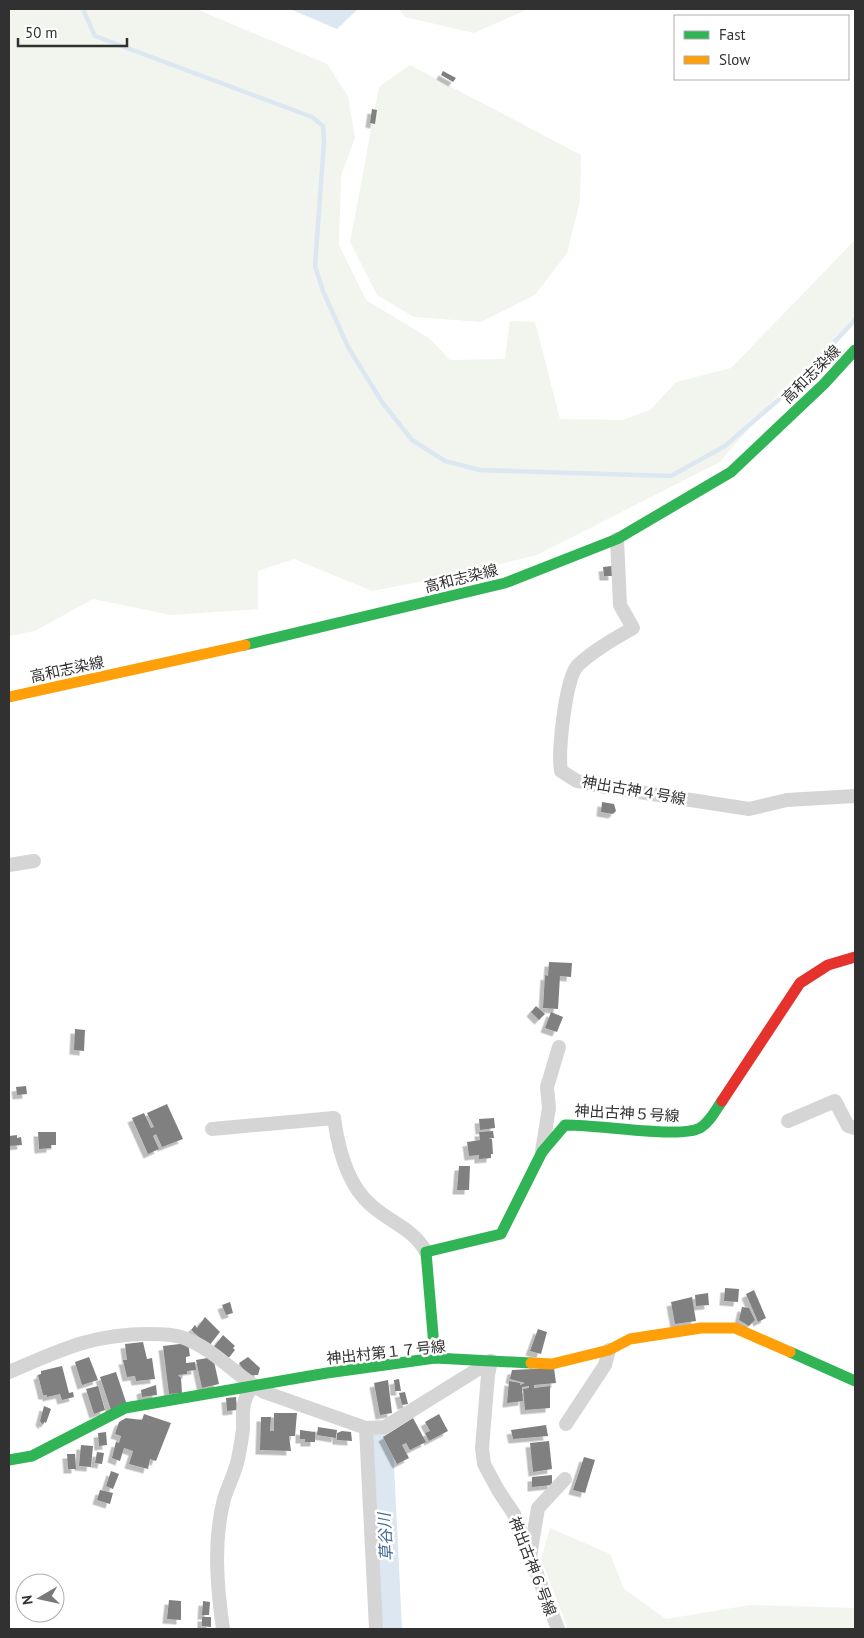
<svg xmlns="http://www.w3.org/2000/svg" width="864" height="1638" viewBox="0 0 864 1638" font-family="'PT Sans','Noto Sans JP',sans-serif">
	<defs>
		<filter id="shadow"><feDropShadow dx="-4.5" dy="4.5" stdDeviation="0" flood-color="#0004"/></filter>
	</defs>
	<rect width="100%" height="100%" fill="#fff"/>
	<g fill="#f1f5ee">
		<polygon points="9,9 196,9 327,64 348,96 355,138 341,176 339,245 366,300 429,338 450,360 505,359 510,321 535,322 560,419 622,420 650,410 676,382 731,368 855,240 855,322 783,389 720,462 537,555 461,574 372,591 294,559 258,571 258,609 171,615 93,599 35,631 9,636"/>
		<polygon points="399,9 528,9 474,33 405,17"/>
		<polygon points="410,65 581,155 580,202 567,253 535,295 481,322 414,317 377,295 350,242 379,87"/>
		<polygon points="550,1528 610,1554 624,1589 666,1619 750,1605 855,1608 855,1629 568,1629 541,1559"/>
	</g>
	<polygon fill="#dce7f2" points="290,9 358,9 337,29"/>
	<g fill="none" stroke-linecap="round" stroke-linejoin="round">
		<polyline stroke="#dce7f2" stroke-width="4.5" points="83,9 95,36 312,117 323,126 324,142 315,266 323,291 348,347 382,402 412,440 445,461 480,470 671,476 725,446 792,388 855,320"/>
		<polyline stroke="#dce7f2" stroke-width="26" points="380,1445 389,1629"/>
	</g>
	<g fill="#808080" filter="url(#shadow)">
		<polygon points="443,71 456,78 453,82 441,75"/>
		<polygon points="372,109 377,110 375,124 370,123"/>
		<polygon points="612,566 613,576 604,576 603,567"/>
		<polygon points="602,802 614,804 616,811 613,814 601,812"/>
		<polygon points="549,962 572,963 571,977 560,976 558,1009 543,1008 545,975 548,976"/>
		<polygon points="536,1006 545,1014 539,1020 531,1012"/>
		<polygon points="551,1012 563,1017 557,1032 545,1028"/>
		<polygon points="75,1029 85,1030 84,1051 74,1050"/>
		<polygon points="26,1086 27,1094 17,1095 16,1087"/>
		<polygon points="167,1104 183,1139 162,1147 156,1134 153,1136 159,1149 148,1154 132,1118 144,1113 151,1128 154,1127 147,1113"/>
		<polygon points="494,1118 495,1128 480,1130 479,1119"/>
		<polygon points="493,1131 494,1138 489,1138 492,1139 493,1154 491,1154 491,1158 479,1159 479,1155 469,1156 467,1142 480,1140 479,1132"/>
		<polygon points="38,1132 56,1132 56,1145 51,1145 51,1148 39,1149"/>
		<polygon points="17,1135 17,1138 21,1137 22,1145 9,1146 9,1136"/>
		<polygon points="459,1166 470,1166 469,1190 457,1190"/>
		<polygon points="725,1288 739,1289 738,1302 724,1301"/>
		<polygon points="754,1290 766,1318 758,1322 746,1294"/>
		<polygon points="708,1293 709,1305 696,1306 695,1295"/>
		<polygon points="692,1297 696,1321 675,1324 671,1302"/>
		<polygon points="230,1302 233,1313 226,1315 222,1305"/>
		<polygon points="742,1307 749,1308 755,1320 749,1326 739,1320"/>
		<polygon points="205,1317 220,1332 209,1346 191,1330 195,1325 197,1328"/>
		<polygon points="538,1329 547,1332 541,1354 530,1351"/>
		<polygon points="223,1335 235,1346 233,1348 235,1350 227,1360 213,1348"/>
		<polygon points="143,1342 147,1359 152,1358 155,1379 136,1381 135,1376 127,1377 123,1360 127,1360 125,1344"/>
		<polygon points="188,1343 190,1356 186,1357 186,1363 195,1362 196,1370 187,1371 187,1374 178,1375 181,1378 182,1393 169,1394 163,1346"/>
		<polygon points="89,1357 98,1380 82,1385 75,1362"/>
		<polygon points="213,1357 219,1384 202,1388 196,1360"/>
		<polygon points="248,1357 260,1368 258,1375 247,1375 239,1363"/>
		<polygon points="62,1366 69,1393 73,1392 74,1397 62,1400 60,1394 47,1397 47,1395 43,1395 38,1375 41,1374 41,1371"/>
		<polygon points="554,1368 556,1383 534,1385 534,1388 550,1386 550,1408 525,1410 523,1389 529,1388 529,1386 522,1387 523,1401 507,1403 509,1381 520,1383 520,1385 525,1383 510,1379 512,1370"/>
		<polygon points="116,1372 127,1405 111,1410 100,1377"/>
		<polygon points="399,1379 401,1391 395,1391 394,1380"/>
		<polygon points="388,1380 392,1413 380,1415 374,1383"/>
		<polygon points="156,1385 157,1395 142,1397 141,1390"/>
		<polygon points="98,1386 105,1410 94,1414 86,1389"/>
		<polygon points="405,1392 408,1404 402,1405 399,1393"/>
		<polygon points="236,1397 237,1410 227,1411 226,1398"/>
		<polygon points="44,1406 51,1409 46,1423 44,1422 43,1425 40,1421"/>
		<polygon points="274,1413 297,1413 295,1436 289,1436 291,1451 260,1450 261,1417 271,1417 270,1431 274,1431"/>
		<polygon points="144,1414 171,1423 156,1461 150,1459 148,1469 129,1464 133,1451 124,1448 120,1461 112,1458 116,1442 119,1443 121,1436 115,1434 119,1422 126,1418 142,1420"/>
		<polygon points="439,1414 448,1431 429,1441 425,1433 430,1431 425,1422"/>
		<polygon points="413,1418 426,1442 410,1450 406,1443 402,1445 409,1458 397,1464 383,1437"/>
		<polygon points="546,1425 548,1436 513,1439 511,1430"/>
		<polygon points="318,1427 337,1430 336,1438 317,1435"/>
		<polygon points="300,1430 315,1432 315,1442 305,1442 305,1439 300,1439"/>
		<polygon points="342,1431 351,1432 352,1441 337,1440 337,1433"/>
		<polygon points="106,1432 107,1445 99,1446 98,1433"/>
		<polygon points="549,1441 552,1469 533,1472 530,1443"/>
		<polygon points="81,1445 93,1446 91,1467 79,1466"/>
		<polygon points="97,1452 104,1453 102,1464 95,1463"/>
		<polygon points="67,1454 75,1454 76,1469 68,1469"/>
		<polygon points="584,1457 595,1460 585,1493 573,1490"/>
		<polygon points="111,1471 119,1474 113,1489 106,1486"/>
		<polygon points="552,1475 552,1485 532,1487 532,1477"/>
		<polygon points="100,1490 113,1493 110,1504 97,1500"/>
		<polygon points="169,1600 181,1601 181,1620 167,1619"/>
		<polygon points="203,1601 210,1602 209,1615 202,1615"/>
		<polygon points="202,1617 211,1617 211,1627 202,1626"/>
	</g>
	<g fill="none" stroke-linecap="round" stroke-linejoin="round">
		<g stroke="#d5d5d5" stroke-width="14">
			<path d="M617,539L620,605L633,628C614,639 594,650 578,665C565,679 558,752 561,771L577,781L600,786L749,809L787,800L855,796"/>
			<polyline points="9,865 34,861"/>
			<polyline points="788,1121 835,1101 848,1126 855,1128"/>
			<path d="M212,1129L334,1118C338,1147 347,1185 371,1205C389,1222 414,1229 426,1252"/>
			<polyline points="542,1151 549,1108 547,1087 559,1047"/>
			<polyline points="491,1361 488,1375 482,1448 484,1464 498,1490 514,1514 558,1629"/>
			<path d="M9,1372C59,1351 91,1334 148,1334C161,1334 177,1334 189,1340C218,1353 238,1377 264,1392L366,1428L385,1427L491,1361"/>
			<polyline points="566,1424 605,1365 609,1350"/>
			<polyline points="366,1428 376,1629"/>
			<polyline points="530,1556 538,1508 565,1479"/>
			<path d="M223,1629C217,1587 213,1541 224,1499C228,1486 235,1473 238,1459C240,1449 242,1438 243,1429C243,1412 241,1400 253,1386"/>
		</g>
		<g stroke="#30b455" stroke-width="11">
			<polyline points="245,645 505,583 617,539 731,472 824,384 855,350"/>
			<polyline points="790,1352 855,1381"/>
			<path d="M435,1358L426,1252L501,1234L542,1152L565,1125C594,1124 680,1139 700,1128C710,1122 715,1111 722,1101"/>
			<polyline points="9,1460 32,1456 125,1408 327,1373 435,1358 531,1363"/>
		</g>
		<g stroke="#ff9f0a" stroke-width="11">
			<polyline points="9,697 245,645"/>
			<polyline points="531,1363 552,1364 609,1350 630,1339 701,1328 735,1328 790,1352"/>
		</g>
		<polyline stroke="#e5322d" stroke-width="11" points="722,1101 800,983 828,965 855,957"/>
	</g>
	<g text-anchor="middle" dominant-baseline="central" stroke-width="5" stroke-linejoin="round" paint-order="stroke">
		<g font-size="15" fill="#313131" stroke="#fff">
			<text transform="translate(811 374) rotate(-45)">高和志染線</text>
			<text transform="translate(461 578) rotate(-14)">高和志染線</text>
			<text transform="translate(67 669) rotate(-12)">高和志染線</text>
			<text transform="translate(634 790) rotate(10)">神出古神４号線</text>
			<text transform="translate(627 1113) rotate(3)">神出古神５号線</text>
			<text transform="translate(386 1352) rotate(-6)">神出村第１７号線</text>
			<text transform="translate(533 1566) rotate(69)">神出古神６号線</text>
		</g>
		<g font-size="16" font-style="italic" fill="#406a92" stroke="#fff">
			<text transform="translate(385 1537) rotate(-93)">草谷川</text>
		</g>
	</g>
	<rect width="864" height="1638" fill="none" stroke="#313131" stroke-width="20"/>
	<rect x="674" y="15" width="175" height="65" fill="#ffffff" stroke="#adadad"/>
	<rect x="684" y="31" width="25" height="8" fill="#30b455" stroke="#adadad"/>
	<text x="719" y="40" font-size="15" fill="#313131">Fast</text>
	<rect x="684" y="56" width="25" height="8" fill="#ff9f0a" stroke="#adadad"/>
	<text x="719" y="65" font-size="15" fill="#313131">Slow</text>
	<g transform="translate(40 1598) rotate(261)"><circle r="24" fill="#ffffff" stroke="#adadad"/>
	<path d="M0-4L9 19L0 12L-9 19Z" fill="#797979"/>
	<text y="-8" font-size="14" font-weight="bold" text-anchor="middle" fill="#313131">N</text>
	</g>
	<path d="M18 38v8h109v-8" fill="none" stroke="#313131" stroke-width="2.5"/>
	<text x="25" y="38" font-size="15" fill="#313131" stroke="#ffffff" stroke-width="4" paint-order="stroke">50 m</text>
</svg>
